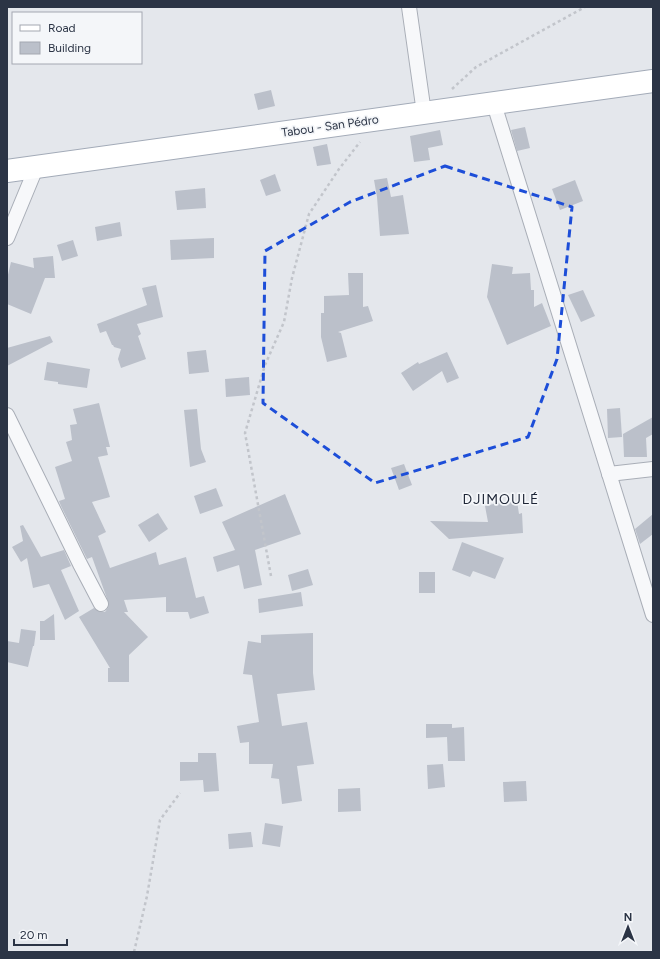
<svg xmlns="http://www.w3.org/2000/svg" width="660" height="959" viewBox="0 0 660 959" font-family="Figtree,sans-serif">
	<rect width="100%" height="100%" fill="#e4e7ec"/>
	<g fill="#bbc0ca">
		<polygon points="271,90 275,106 258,110 254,94"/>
		<polygon points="525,127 530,148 517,151 511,130"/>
		<polygon points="440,130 443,145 428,148 430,160 414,162 410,136"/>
		<polygon points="327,144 331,164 317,166 313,147"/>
		<polygon points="275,174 281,191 266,196 260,180"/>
		<polygon points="387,178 391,197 403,195 409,234 380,236 377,197 374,180"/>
		<polygon points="575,180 583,201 560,210 552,189"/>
		<polygon points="205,188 206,208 177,210 175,191"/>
		<polygon points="120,222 122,236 97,241 95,227"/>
		<polygon points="214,238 214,258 171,260 170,240"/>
		<polygon points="73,240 78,256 62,261 57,245"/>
		<polygon points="53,256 55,278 45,278 31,314 7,304 7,279 11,262 34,268 33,258"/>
		<polygon points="492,264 513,267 512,274 530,273 531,290 534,290 534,307 542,303 551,326 507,345 487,297"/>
		<polygon points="348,273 363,273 363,307 368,306 373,321 338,332 341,333 347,357 327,362 321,337 321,313 324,313 324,296 349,295"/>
		<polygon points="156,285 163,317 137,324 141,334 138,336 146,359 121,368 118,359 121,349 114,347 113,345 112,345 106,331 100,333 97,324 147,305 142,288"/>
		<polygon points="583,290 595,316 581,322 568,295"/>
		<polygon points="50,336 53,342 7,366 7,348"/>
		<polygon points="206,350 209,372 189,374 187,352"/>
		<polygon points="447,352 459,378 447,383 442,371 413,391 401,373 418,362 419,364"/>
		<polygon points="47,362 90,369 87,388 58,384 58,382 44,380"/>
		<polygon points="249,377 250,395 226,397 225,379"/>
		<polygon points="99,403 110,447 106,447 108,455 98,457 110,497 92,502 106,532 98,536 110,568 156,552 159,565 186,557 196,598 204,596 209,613 190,619 188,612 166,612 166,597 124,600 128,612 124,612 148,637 129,655 129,682 108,682 108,668 110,668 79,617 94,608 100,612 105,612 108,608 109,604 92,557 87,559 61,506 59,501 65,499 55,467 72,461 66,442 72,440 70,425 77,424 73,409"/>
		<polygon points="620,408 622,437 608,438 607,409"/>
		<polygon points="197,409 201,449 206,462 190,467 184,410"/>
		<polygon points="653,417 653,434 646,438 647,457 624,457 623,434"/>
		<polygon points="404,464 412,485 399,490 391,468"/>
		<polygon points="216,488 223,506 200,514 194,496"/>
		<polygon points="285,494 301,534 255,550 262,585 244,589 239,565 217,572 213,557 235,550 222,522"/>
		<polygon points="506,501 506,503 517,501 519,514 522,513 523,533 449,539 430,521 488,522 485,506"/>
		<polygon points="158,513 168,529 149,542 138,525"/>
		<polygon points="653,514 653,534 640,544 635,529"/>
		<polygon points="23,525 41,557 64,550 71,566 61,570 79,611 65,620 49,584 33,588 27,558 21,562 12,547 23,541 20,526"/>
		<polygon points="462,542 504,558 495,579 473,571 470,577 452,570"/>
		<polygon points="308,569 313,585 292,591 288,575"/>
		<rect x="419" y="572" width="16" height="21"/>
		<polygon points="301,592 303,606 259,613 258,599"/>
		<polygon points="54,614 55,640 40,640 40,621 44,621"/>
		<polygon points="21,629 36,631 34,646 33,646 28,667 7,662 7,641 19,643"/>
		<polygon points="313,633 313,673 315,690 277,694 282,726 307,722 314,764 297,766 302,801 282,804 279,779 271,778 273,764 249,764 249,742 240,743 237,726 259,722 252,675 243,674 248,641 261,643 261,635"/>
		<polygon points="426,724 452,724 452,728 464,727 465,761 448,761 447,737 426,738"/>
		<polygon points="198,753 216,753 219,791 204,792 203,780 180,781 180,762 198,762"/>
		<polygon points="443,764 445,787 428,789 427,765"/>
		<polygon points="526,781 527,801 504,802 503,782"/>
		<polygon points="360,788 361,811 338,812 338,789"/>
		<polygon points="265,823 283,826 280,847 262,844"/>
		<polygon points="251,832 253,847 229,849 228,834"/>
	</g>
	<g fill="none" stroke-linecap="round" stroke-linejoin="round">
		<g stroke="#a9aeb7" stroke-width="16">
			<g id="street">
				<polyline points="409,7 424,113"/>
				<polyline points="494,104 653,615"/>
				<polyline points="7,238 36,168"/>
				<polyline points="7,415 80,564 101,604"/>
				<polyline points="609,474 653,469"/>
			</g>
		</g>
		<g stroke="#a3abb8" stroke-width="24">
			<polyline id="primary" points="7,171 653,81"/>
		</g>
		<g stroke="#c2c5cb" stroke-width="2.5" stroke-dasharray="3 3" stroke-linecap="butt">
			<polyline points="452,89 476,67 585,7"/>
			<polyline points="271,576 245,433 265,365 284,322 292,278 309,214 339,169 360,142"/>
			<polyline points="134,952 147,896 160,820 180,793"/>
		</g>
		<use href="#street" stroke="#f7f8fa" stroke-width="14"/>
		<use href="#primary" stroke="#fff" stroke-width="22"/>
	</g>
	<path fill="none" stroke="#1d4ed8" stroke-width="3" stroke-dasharray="8 5" stroke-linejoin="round" d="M445,166L572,207L557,359L528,437L375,483L263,403L265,251L350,202Z"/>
	<g text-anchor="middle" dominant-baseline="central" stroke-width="3.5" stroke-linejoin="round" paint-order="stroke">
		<g font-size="12" fill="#2b3445" stroke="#f4f6f9">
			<text transform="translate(330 126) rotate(-8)">Tabou - San Pédro</text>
		</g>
		<g font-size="14" letter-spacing="1" fill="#1d2536" stroke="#f4f6f9">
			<text x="501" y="499">DJIMOULÉ</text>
		</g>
	</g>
	<rect width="660" height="959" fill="none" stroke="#2b3445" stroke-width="16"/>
	<rect x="12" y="12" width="130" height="52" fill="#f4f6f9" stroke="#a4a8b1"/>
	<rect x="20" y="25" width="20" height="6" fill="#ffffff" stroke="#a4a8b1"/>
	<text x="48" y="32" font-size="12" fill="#2b3445">Road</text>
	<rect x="20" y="42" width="20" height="12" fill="#bbc0ca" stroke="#a4a8b1"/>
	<text x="48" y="52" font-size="12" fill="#2b3445">Building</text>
	<g transform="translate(628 927)" stroke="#f4f6f9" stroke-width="3" paint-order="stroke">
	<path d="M0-3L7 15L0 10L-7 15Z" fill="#2b3445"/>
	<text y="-6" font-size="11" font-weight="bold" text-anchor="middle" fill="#2b3445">N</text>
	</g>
	<path d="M14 939v6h53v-6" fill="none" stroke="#2b3445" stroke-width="2"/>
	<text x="20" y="939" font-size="12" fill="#2b3445" stroke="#f4f6f9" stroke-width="3" paint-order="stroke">20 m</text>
</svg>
